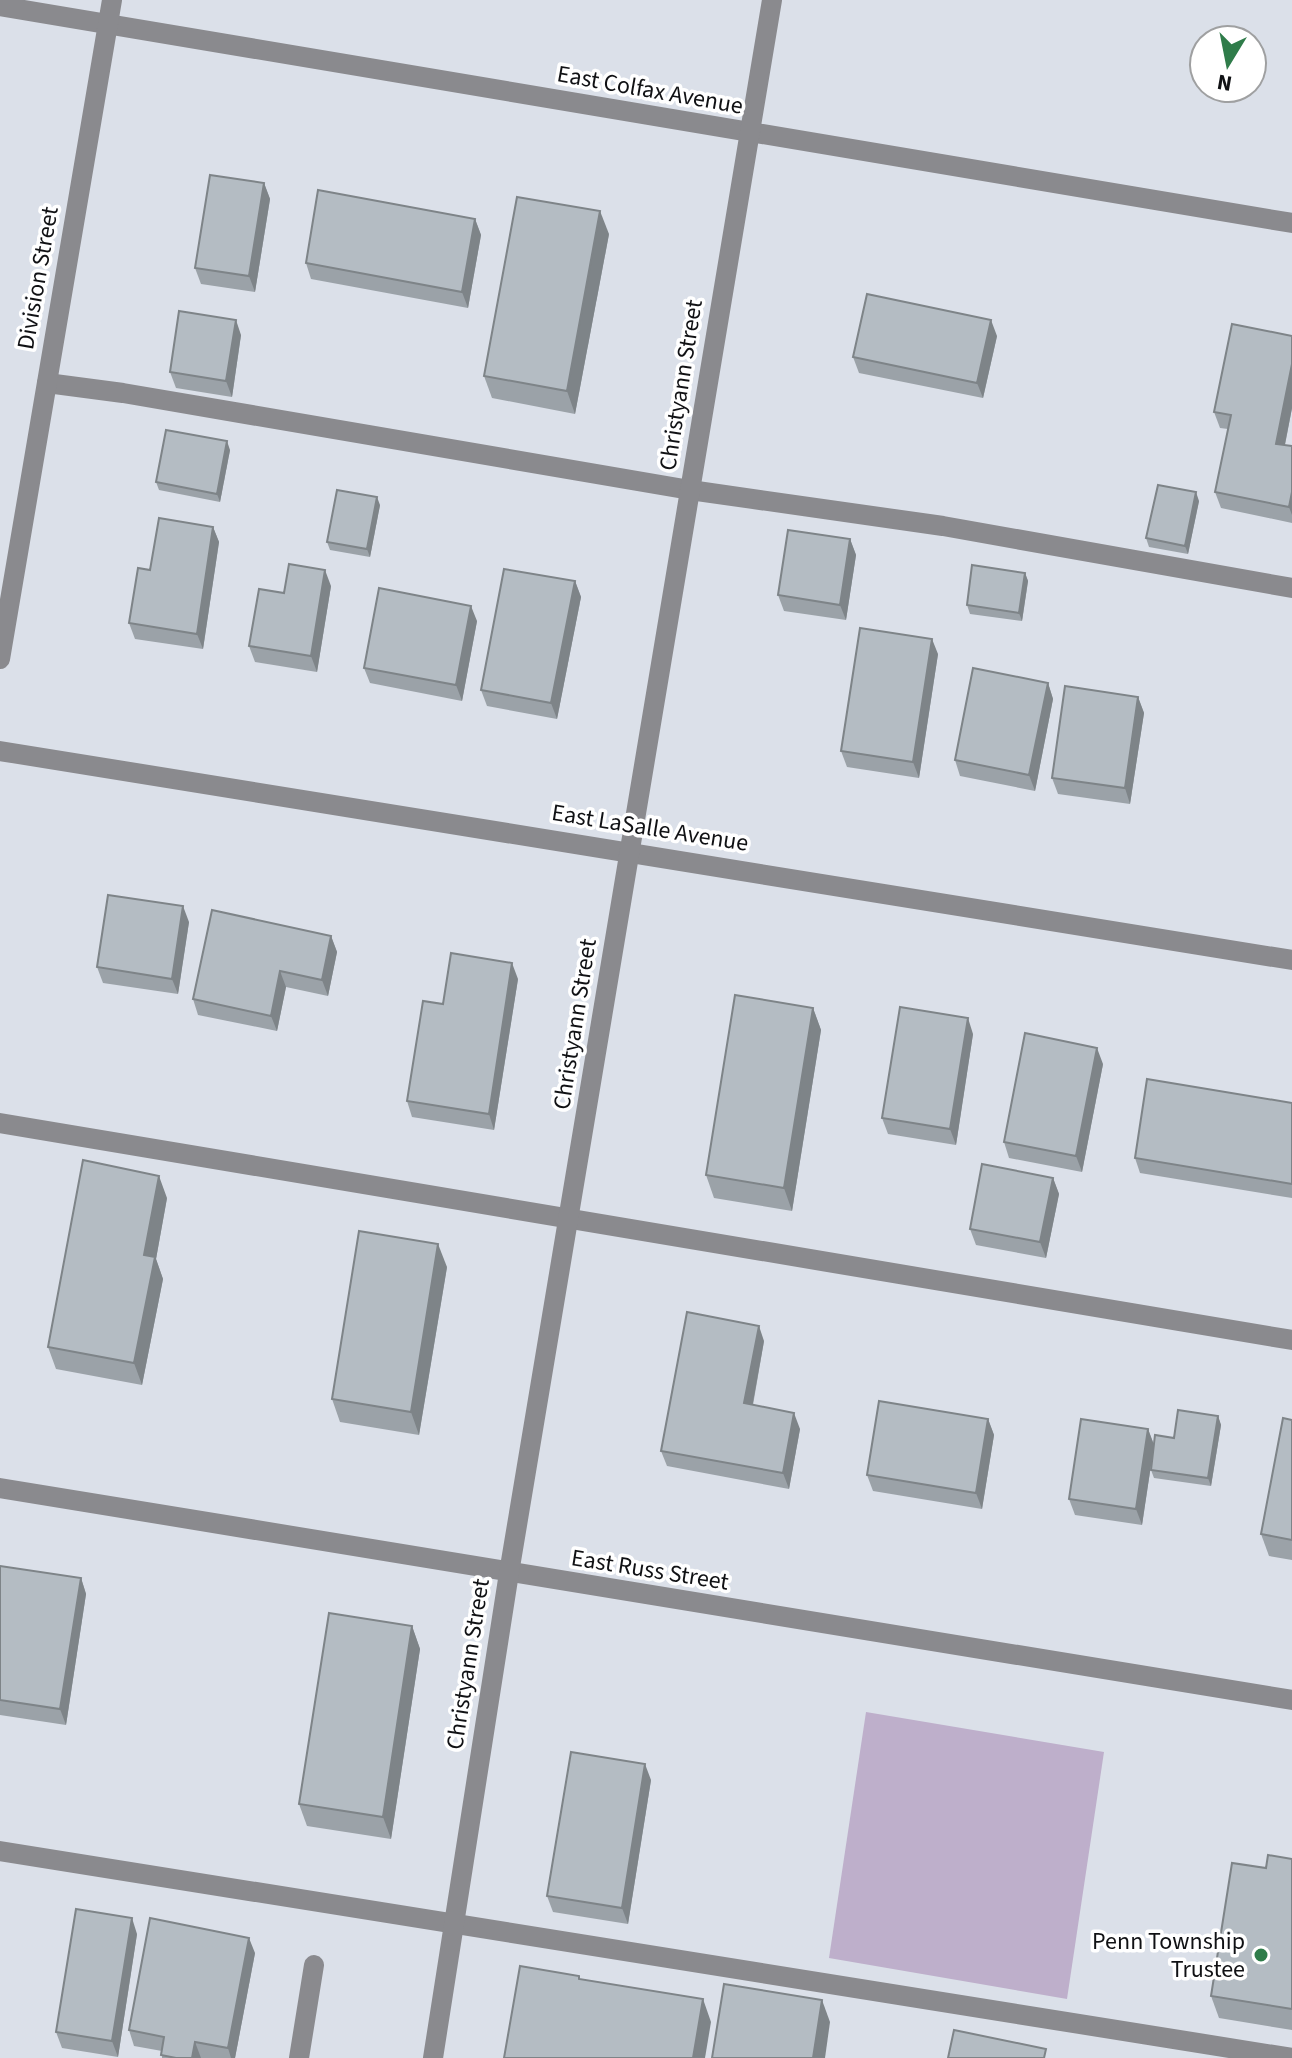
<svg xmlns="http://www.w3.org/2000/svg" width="1292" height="2058" viewBox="0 0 1292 2058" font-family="'Source Sans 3',sans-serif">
	<rect width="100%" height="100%" fill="#dbe0e9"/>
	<polygon fill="#beafcb" points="866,1712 1104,1752 1067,1999 829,1958"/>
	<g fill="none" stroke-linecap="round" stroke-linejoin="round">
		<g stroke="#8a8a8e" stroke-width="20">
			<polyline points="0,6 1292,223"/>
			<polyline points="47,383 123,393 690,490 943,526 1292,588"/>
			<polyline points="0,659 112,0"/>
			<polyline points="0,751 1292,960"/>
			<polyline points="0,1123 1292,1340"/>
			<polyline points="0,1488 1292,1700"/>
			<polyline points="0,1851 1292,2058"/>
			<polyline points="299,2058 314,1965"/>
			<polyline points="433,2058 509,1573 772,0"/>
		</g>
	</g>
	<g fill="#9ba2a8">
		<polygon points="264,183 270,199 255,292 201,284 195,268"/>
		<polygon points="475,219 481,235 468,308 311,279 306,263"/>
		<polygon points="609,234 575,414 492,398 484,376"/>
		<polygon points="241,335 232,397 176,388 170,372"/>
		<polygon points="997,336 983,398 859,373 853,357"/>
		<polygon points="1292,336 1292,408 1285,445 1292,446 1292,523 1221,508 1215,492 1228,429 1220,428 1214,412"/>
		<polygon points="230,450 220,502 159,490 156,482"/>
		<polygon points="1199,501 1188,554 1149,547 1146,538"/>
		<polygon points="380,505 370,557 330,550 327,542"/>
		<polygon points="213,527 219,542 203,649 135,639 129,623"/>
		<polygon points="850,539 856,555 846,620 784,611 778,595"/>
		<polygon points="1025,573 1028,581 1022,621 970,614 967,605"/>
		<polygon points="575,581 581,597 557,719 487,706 481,690"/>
		<polygon points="331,586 317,672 255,662 249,646 284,593"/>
		<polygon points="477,621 462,701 370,683 364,668"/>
		<polygon points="938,654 919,778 847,767 841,751"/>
		<polygon points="1048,683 1053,699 1035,791 960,776 955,760"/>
		<polygon points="1138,697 1144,713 1130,804 1058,794 1052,778"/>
		<polygon points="189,922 178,994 103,983 97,967"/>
		<polygon points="331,936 337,952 328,996 286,987 277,1031 198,1015 193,999"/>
		<polygon points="518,979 494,1130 412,1117 407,1101"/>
		<polygon points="813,1008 821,1030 792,1211 714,1198 706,1175"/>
		<polygon points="973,1034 956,1145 888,1134 882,1118"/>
		<polygon points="1103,1064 1082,1172 1009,1158 1004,1142"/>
		<polygon points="1292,1103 1292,1198 1140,1173 1135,1158"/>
		<polygon points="1053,1178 1059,1194 1046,1258 976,1245 970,1229"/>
		<polygon points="167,1198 156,1259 163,1279 142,1385 56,1369 48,1347"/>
		<polygon points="447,1267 419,1435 340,1422 332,1399"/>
		<polygon points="764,1341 753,1405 800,1429 789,1489 667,1466 661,1451"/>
		<polygon points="1218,1416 1221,1425 1211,1486 1154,1478 1151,1470 1174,1438"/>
		<polygon points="988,1419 994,1435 982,1509 873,1491 867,1475"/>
		<polygon points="1292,1420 1292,1560 1269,1556 1261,1534"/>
		<polygon points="1148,1429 1154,1445 1142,1525 1075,1515 1069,1499"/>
		<polygon points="0,1566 81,1578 86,1594 66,1725 0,1715"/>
		<polygon points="412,1626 420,1649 391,1839 307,1826 299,1804"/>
		<polygon points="651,1780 628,1924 553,1912 547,1896"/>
		<polygon points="1292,1859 1292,2030 1219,2018 1211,1996 1266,1868"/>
		<polygon points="137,1934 118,2057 62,2048 56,2032"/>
		<polygon points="255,1953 235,2058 162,2058 162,2051 134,2046 129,2030"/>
	</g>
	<g fill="#7e8488">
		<polygon points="264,183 270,199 255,292 249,276"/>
		<polygon points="600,211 609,234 575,414 567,391"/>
		<polygon points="475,219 481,235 468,308 462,292"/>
		<polygon points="236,320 241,335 232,397 226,381"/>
		<polygon points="991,320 997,336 983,398 977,383"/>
		<polygon points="1292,364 1292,408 1282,459 1276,444"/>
		<polygon points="227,441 230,450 220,502 217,494"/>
		<polygon points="1196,492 1199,501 1188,554 1185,546"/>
		<polygon points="1292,492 1292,515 1289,507"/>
		<polygon points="377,497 380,505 370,557 367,549"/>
		<polygon points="213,527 219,542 203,649 197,634"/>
		<polygon points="850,539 856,555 846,620 840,605"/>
		<polygon points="325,570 331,586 317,672 311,656"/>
		<polygon points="1025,573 1028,581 1022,621 1019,613"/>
		<polygon points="575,581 581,597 557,719 551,703"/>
		<polygon points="471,606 477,621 462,701 456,685"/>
		<polygon points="932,639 938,654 919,778 913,762"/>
		<polygon points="1048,683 1053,699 1035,791 1029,775"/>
		<polygon points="1138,697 1144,713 1130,804 1125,788"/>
		<polygon points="183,906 189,922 178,994 172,979"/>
		<polygon points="331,936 337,952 328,996 322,980"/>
		<polygon points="512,963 518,979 494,1130 489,1114"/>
		<polygon points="280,971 286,987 277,1031 271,1016"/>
		<polygon points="813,1008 821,1030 792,1211 784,1188"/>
		<polygon points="968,1018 973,1034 956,1145 950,1129"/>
		<polygon points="1097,1048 1103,1064 1082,1172 1076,1156"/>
		<polygon points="159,1176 167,1198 156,1259 163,1279 142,1385 134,1363 144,1255"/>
		<polygon points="1053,1178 1059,1194 1046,1258 1040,1242"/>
		<polygon points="438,1244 447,1267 419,1435 411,1412"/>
		<polygon points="759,1326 764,1341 750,1419 744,1403"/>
		<polygon points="794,1413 800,1429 789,1489 783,1473"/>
		<polygon points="1218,1416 1221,1425 1211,1486 1208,1478"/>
		<polygon points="988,1419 994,1435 982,1509 976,1493"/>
		<polygon points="1148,1429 1154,1445 1142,1525 1136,1509"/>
		<polygon points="81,1578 86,1594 66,1725 60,1709"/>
		<polygon points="412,1626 420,1649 391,1839 383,1817"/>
		<polygon points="645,1764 651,1780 628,1924 622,1908"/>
		<polygon points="132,1918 137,1934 118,2057 112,2041"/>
		<polygon points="249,1938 255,1953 235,2058 231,2058 228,2048"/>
		<polygon points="703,1999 711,2022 705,2058 693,2058"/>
		<polygon points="822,2000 830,2022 825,2058 813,2058"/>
		<polygon points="195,2042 201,2058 192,2058"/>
	</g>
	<g fill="#b4bcc3" stroke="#7e8488" stroke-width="2">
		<polygon points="210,175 264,183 249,276 195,268"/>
		<polygon points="318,190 475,219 462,292 306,263"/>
		<polygon points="517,197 600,211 567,391 484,376"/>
		<polygon points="867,294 991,320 977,383 853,357"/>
		<polygon points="179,311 236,320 226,381 170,372"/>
		<polygon points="1232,324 1292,336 1292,364 1276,444 1292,446 1292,492 1289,507 1215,492 1231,415 1214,412"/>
		<polygon points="166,430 227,441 217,494 156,482"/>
		<polygon points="1158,485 1196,492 1185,546 1146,538"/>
		<polygon points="337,490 377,497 367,549 327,542"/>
		<polygon points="159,518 213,527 197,634 129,623 138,568 150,570"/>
		<polygon points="788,530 850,539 840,605 778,595"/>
		<polygon points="289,564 325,570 311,656 249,646 259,589 284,593"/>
		<polygon points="972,565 1025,573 1019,613 967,605"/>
		<polygon points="504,569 575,581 551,703 481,690"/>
		<polygon points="379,588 471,606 456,685 364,668"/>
		<polygon points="860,628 932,639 913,762 841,751"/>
		<polygon points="973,668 1048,683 1029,775 955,760"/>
		<polygon points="1065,686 1138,697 1125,788 1052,778"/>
		<polygon points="108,895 183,906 172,979 97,967"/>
		<polygon points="212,910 331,936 322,980 280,971 271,1016 193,999"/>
		<polygon points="451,953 512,963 489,1114 407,1101 423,1001 443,1004"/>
		<polygon points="735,995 813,1008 784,1188 706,1175"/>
		<polygon points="900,1007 968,1018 950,1129 882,1118"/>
		<polygon points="1025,1033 1097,1048 1076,1156 1004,1142"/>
		<polygon points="1147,1079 1292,1103 1292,1184 1135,1158"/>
		<polygon points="83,1160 159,1176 144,1255 155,1257 134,1363 48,1347"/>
		<polygon points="982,1164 1053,1178 1040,1242 970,1229"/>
		<polygon points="359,1231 438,1244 411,1412 332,1399"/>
		<polygon points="687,1312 759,1326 744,1403 794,1413 783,1473 661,1451"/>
		<polygon points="879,1401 988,1419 976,1493 867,1475"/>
		<polygon points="1178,1410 1218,1416 1208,1478 1151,1470 1155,1435 1174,1438"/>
		<polygon points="1283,1418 1292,1420 1292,1540 1261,1534"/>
		<polygon points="1081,1419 1148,1429 1136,1509 1069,1499"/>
		<polygon points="0,1566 81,1578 60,1709 0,1700"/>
		<polygon points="329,1613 412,1626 383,1817 299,1804"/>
		<polygon points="571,1752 645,1764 622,1908 547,1896"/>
		<polygon points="1268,1855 1292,1859 1292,2009 1211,1996 1232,1863 1266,1868"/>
		<polygon points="76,1909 132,1918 112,2041 56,2032"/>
		<polygon points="150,1918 249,1938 228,2048 195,2042 192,2058 176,2058 161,2055 164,2037 129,2030"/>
		<polygon points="520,1966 579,1976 579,1979 703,1999 693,2058 504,2058"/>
		<polygon points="724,1984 822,2000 813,2058 712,2058"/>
		<polygon points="954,2030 1046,2049 1044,2058 948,2058"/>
	</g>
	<circle fill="#2f7c4a" stroke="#fff" stroke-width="3" cx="1261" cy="1955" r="8"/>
	<g text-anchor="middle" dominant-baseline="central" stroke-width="7" stroke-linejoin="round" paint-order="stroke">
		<g font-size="24" fill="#101114" stroke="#fff">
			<text transform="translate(650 90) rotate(10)">East Colfax Avenue</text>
			<text transform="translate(38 278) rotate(-80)">Division Street</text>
			<text transform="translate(681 385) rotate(-81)">Christyann Street</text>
			<text transform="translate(650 828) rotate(9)">East LaSalle Avenue</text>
			<text transform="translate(575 1024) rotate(-81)">Christyann Street</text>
			<text transform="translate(650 1570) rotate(9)">East Russ Street</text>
			<text transform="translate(468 1664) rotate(-81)">Christyann Street</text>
		</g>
		<g font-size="24" fill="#101114" stroke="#fff" text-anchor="end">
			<text x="1245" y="1941">Penn Township<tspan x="1245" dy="28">Trustee</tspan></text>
		</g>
	</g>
	<g transform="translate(1228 64) rotate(190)"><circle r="38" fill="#ffffff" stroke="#9fa0a1" stroke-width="2"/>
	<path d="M0-6L14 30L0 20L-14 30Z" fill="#2f7c4a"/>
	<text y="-12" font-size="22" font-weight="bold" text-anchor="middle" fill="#101114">N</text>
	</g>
</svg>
